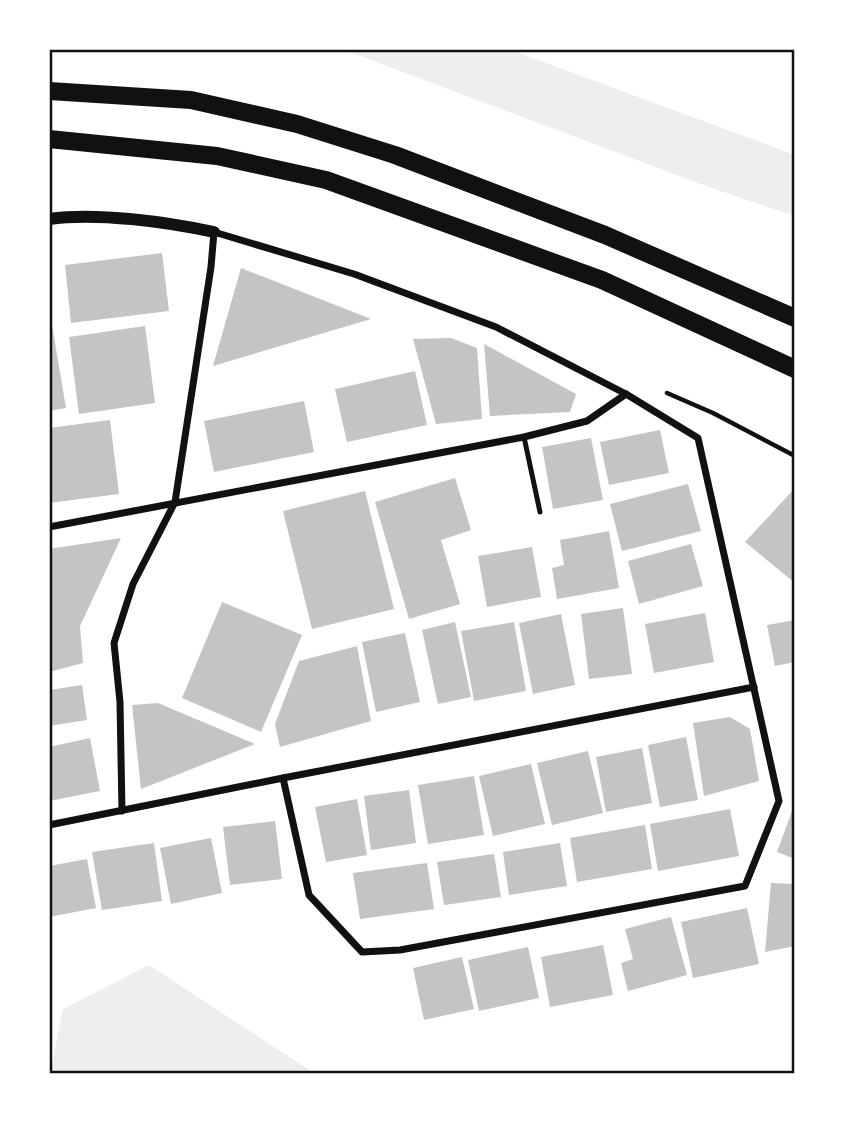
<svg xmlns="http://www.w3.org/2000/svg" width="844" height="1123" viewBox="0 0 844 1123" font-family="Poppins,sans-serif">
	<rect width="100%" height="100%" fill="#fff"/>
	<g fill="#eee">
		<polygon points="342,49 508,49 795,155 795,216 706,186"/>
		<polygon points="149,965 314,1073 316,1074 50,1074 63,1009"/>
	</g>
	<g fill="#c4c4c4">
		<polygon points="162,253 169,311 71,323 65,265"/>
		<polygon points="241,268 371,319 213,366"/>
		<polygon points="49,307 66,408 49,411"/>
		<polygon points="145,326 155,403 79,414 69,337"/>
		<polygon points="451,338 477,348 482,419 436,424 413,339"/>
		<polygon points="484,344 576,394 570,412 490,416"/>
		<polygon points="415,371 427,425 347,442 335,389"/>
		<polygon points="304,401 314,452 214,472 204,421"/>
		<polygon points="110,420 119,494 49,503 49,428"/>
		<polygon points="660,430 669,473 609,485 600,442"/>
		<polygon points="591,438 603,500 553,509 542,447"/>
		<polygon points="455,478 471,530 441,540 460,604 409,619 375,502"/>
		<polygon points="688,484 701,531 622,551 610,504"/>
		<polygon points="795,488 795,583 745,542"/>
		<polygon points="365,491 394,609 312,629 283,511"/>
		<polygon points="609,531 619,588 557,599 552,568 564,565 560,540"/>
		<polygon points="121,538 80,626 83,663 49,672 49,549"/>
		<polygon points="691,544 703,586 639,604 628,561"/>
		<polygon points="532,547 541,597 487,607 478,556"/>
		<polygon points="222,602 302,635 261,732 182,698"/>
		<polygon points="623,608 632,674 589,679 581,614"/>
		<polygon points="705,613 714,662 654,673 645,624"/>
		<polygon points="561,614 575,685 533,694 519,623"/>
		<polygon points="795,620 795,662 775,666 767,625"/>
		<polygon points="455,622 471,697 438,704 422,630"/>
		<polygon points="514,622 526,691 474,701 461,631"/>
		<polygon points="405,633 420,702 376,712 362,642"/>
		<polygon points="357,646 371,721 280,747 275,724 299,661"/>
		<polygon points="82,685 87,720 49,726 49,690"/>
		<polygon points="158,703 255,744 141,789 132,705"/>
		<polygon points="730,717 750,729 759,781 704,796 693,723"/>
		<polygon points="686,737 698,800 660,807 648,745"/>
		<polygon points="90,738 100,791 49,801 49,747"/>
		<polygon points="642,748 652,803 606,812 596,757"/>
		<polygon points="588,751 603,813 552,825 537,763"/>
		<polygon points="531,764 545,824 493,836 479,776"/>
		<polygon points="474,776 484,835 428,844 418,785"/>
		<polygon points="409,790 416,843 371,850 364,796"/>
		<polygon points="357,799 367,855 326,862 315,807"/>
		<polygon points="795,803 795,859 777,852"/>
		<polygon points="730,809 739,856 658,871 650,824"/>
		<polygon points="275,821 282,879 230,885 223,827"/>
		<polygon points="645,825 652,869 577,882 570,838"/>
		<polygon points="211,838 222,893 171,904 160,848"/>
		<polygon points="154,843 162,901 102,910 92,852"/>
		<polygon points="560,843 567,886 509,895 503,852"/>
		<polygon points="494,854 501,897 444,905 437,862"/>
		<polygon points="87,859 96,908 49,917 49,866"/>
		<polygon points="427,863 434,909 360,919 353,873"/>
		<polygon points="771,883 795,884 795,946 765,952"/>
		<polygon points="747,908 759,964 693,978 681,922"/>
		<polygon points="671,917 687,975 628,991 621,963 633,959 625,929"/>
		<polygon points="603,945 613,995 550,1007 541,957"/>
		<polygon points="528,947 539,998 479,1011 468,960"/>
		<polygon points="462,957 474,1009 424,1020 413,968"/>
	</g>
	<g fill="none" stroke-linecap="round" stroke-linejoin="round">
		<polyline stroke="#111" stroke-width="4.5" points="667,393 713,413 795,456"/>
		<polyline stroke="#111" stroke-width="5" points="524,437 540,512"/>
		<g stroke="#111" stroke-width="7">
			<polyline points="49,527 524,437 587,421 626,394"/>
			<polyline points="283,778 754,687"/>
			<polyline points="49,825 283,778 309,895 362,952 400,950 745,886 779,801 698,438 626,394 496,327 354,274 214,232 211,267 175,502 133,584 114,643 120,702 122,811"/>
		</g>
		<path stroke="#111" stroke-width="12" d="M49,219C97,212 167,222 214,232"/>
		<g stroke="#111" stroke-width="18">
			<polyline points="49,91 191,100 297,124 395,155 605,235 795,318"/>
			<polyline points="49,139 217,156 326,180 602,280 795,369"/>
		</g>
	</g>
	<rect width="844" height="1123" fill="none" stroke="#ffffff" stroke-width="102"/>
	<rect x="51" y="51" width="742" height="1021" fill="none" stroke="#111" stroke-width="2.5"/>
</svg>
